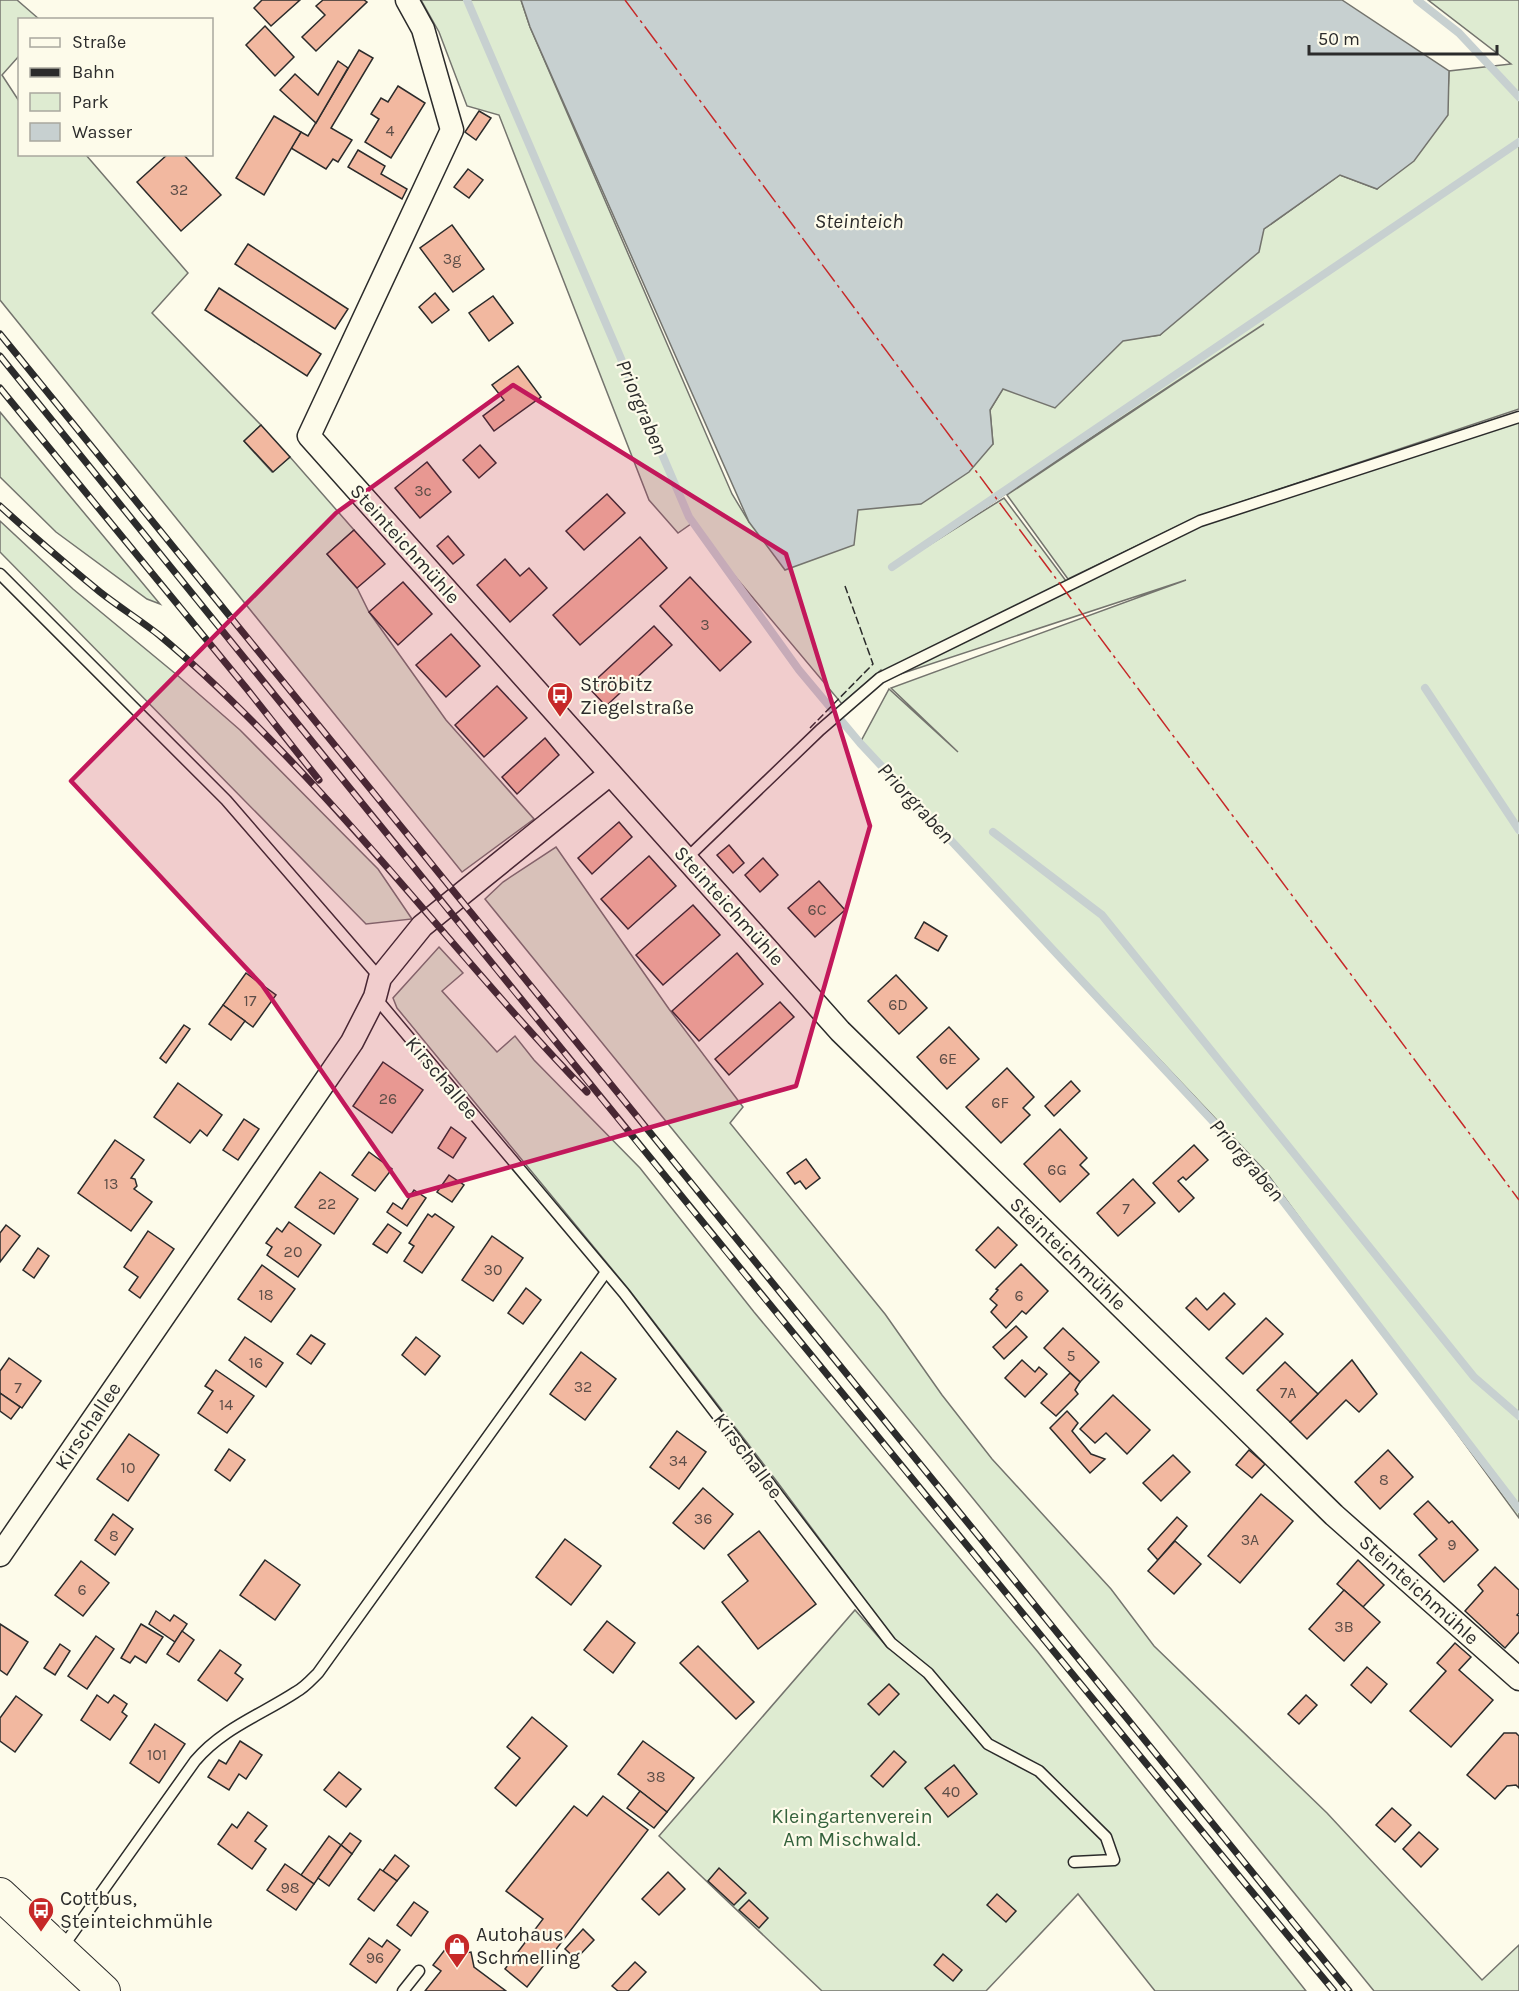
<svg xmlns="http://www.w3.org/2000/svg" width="1519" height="1991" viewBox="0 0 1519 1991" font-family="Karla,sans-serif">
	<rect width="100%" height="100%" fill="#fdfbea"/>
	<g fill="#deebd1" stroke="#74746e" stroke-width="1.5">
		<polygon points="0,0 17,0 39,19 20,20 19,56 2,75 19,101 20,154 86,155 188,273 152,313 261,425 244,441 272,472 290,457 354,530 327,554 357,588 369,612 446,720 534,819 462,872 0,300"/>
		<polygon points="421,0 521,0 530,27 732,494 749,522 857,507 993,444 990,410 1003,388 1123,340 1160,335 1264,229 1340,175 1377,189 1447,115 1449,71 1511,64 1428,0 1519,0 1519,409 1199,516 1068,579 1007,495 1264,324 902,562 1004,498 1069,585 1205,522 1519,419 1519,1518 1266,1172 860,743 889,689 958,752 891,688 1186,580 885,679 881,670 842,704 691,524 678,533 649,500 499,115 467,106 439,32"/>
		<polygon points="0,412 160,604 147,599 56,532 0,477"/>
		<polygon points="0,521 73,589 177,675 240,730 378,869 412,919 366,924 0,552"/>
		<polygon points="556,847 669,1009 743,1107 730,1123 885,1314 942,1395 992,1459 1111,1589 1154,1646 1327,1813 1482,1980 1519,1945 1519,1991 1374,1991 485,899 503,882"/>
		<polygon points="439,947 463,973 442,991 497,1052 515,1036 534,1060 640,1168 754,1312 1038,1652 1306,1991 1155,1991 1078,1894 986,1991 822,1991 659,1836 855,1610 889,1649 854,1585 778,1483 630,1291 397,1008 393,998"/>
	</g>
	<polygon fill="#c7d0d0" stroke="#74746e" stroke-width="1.5" points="521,0 1342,0 1449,71 1448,115 1414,161 1377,189 1340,175 1264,229 1259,252 1160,335 1123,341 1055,408 1003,389 990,410 993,444 969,472 921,504 858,510 854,545 785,570 749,522 530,27"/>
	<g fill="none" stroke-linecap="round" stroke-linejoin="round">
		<g stroke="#c7d0d0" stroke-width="8">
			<polyline points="467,0 689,517 799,670 860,743 1263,1175 1519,1509"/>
			<polyline points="1417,0 1459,33 1519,97"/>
			<polyline points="892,567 1519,142"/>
			<polyline points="1425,688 1519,830"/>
			<polyline points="993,832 1102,915 1474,1377 1519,1416"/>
		</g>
	</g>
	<g fill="#f2b8a0" stroke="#2b2b2b" stroke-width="1.5">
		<polygon points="262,0 300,0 271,26 254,8"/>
		<polygon points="323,0 364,0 367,2 316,51 302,37 325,15 316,6"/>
		<polygon points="265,26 294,57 275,76 246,45"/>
		<polygon points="359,50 373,58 331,128 352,140 338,162 333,159 326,169 291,148 301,132 308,136"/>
		<polygon points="338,61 348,68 316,123 280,90 295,74 318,95"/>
		<polygon points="398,86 425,103 391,158 365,142 379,119 371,114 381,98 388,102"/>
		<polygon points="479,111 491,118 476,140 465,132"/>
		<polygon points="274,116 301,132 264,195 236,178"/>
		<polygon points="358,150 385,166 381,174 407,189 402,199 348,167"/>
		<polygon points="168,154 183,154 221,195 181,231 137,182"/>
		<polygon points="468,169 483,180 469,198 454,187"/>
		<polygon points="452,225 484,269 453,292 420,248"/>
		<polygon points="248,244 348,309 335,329 235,264"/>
		<polygon points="219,288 321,354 307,376 205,310"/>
		<polygon points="435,293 449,310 432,323 419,307"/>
		<polygon points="493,296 513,323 489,341 469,313"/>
		<polygon points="518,366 541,397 494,431 483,416 504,400 492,385"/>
		<polygon points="261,425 290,457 273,472 244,441"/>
		<polygon points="480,445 496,463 479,478 463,460"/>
		<polygon points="427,462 451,492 420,518 395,488"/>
		<polygon points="607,494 625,513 584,550 566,531"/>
		<polygon points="354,530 385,564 357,588 327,554"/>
		<polygon points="448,536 464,555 453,564 437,546"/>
		<polygon points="640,537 667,568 580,645 553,615"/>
		<polygon points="505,559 520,576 529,568 547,588 510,622 477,585"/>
		<polygon points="690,577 751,642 720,671 660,606"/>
		<polygon points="403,582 432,614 398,645 369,612"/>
		<polygon points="654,626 672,645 606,706 588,687"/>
		<polygon points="451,634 480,666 446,697 416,665"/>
		<polygon points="497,686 527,718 484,757 455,725"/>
		<polygon points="545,738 559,755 517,794 502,777"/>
		<polygon points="619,822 632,837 592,874 578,858"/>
		<polygon points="729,845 744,863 733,873 717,855"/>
		<polygon points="649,856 676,886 628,929 601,899"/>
		<polygon points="763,858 778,875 760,892 745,875"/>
		<polygon points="819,881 845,910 815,937 788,908"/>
		<polygon points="693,905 720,935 663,985 636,955"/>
		<polygon points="924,922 947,936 938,951 915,938"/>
		<polygon points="737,953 763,984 699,1041 672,1011"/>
		<polygon points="246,973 276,995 253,1027 223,1005"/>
		<polygon points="896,975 927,1008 899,1034 868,1001"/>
		<polygon points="780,1002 794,1017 729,1075 715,1059"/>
		<polygon points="223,1005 245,1021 231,1040 209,1024"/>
		<polygon points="184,1025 190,1029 166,1063 160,1058"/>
		<polygon points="949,1027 979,1059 947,1089 917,1057"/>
		<polygon points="383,1062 423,1090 392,1133 353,1106"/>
		<polygon points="1007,1068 1034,1097 1023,1108 1030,1115 1001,1143 966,1107"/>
		<polygon points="1071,1081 1080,1091 1054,1116 1045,1106"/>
		<polygon points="178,1083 222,1115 207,1136 200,1130 190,1143 154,1117"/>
		<polygon points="244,1119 259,1129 238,1160 223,1150"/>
		<polygon points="451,1127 466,1138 453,1158 438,1148"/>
		<polygon points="1060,1129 1087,1158 1080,1165 1089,1174 1060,1202 1024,1164"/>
		<polygon points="115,1140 144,1160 131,1178 135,1179 137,1186 134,1189 152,1202 131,1231 78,1193"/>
		<polygon points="1194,1145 1208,1160 1186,1180 1183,1177 1178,1181 1194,1198 1179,1212 1153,1183"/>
		<polygon points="369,1152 392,1169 375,1191 352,1175"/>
		<polygon points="806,1159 820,1178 806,1189 800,1181 795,1184 787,1173"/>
		<polygon points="320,1172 358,1199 334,1234 295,1207"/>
		<polygon points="449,1175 464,1185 452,1202 437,1192"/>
		<polygon points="1133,1179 1155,1203 1118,1236 1097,1213"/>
		<polygon points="414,1190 426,1198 407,1226 387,1212 393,1203 402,1209"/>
		<polygon points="428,1214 432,1217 435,1214 454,1227 422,1273 404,1261 414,1246 409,1243"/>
		<polygon points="289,1222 321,1245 298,1277 267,1255 272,1247 266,1243 277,1228 282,1232"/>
		<polygon points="388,1224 401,1233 387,1253 373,1244"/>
		<polygon points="6,1225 20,1236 0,1262 0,1233"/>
		<polygon points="998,1227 1017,1245 995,1268 976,1250"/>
		<polygon points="148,1231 174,1249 140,1298 129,1290 138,1277 124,1267"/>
		<polygon points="492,1236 523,1258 493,1301 462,1280"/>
		<polygon points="38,1248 49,1256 34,1278 23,1270"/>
		<polygon points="1021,1264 1048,1291 1026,1314 1022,1311 1006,1328 991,1312 997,1305 990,1299 998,1290 996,1289"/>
		<polygon points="262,1265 295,1289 271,1322 238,1299"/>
		<polygon points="526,1288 541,1300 523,1324 508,1313"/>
		<polygon points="1224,1293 1235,1304 1209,1330 1186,1308 1196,1298 1207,1310"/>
		<polygon points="1266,1318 1283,1334 1243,1374 1226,1358"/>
		<polygon points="1016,1326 1027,1337 1004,1359 993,1347"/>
		<polygon points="1063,1328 1099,1362 1080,1382 1044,1348"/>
		<polygon points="311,1335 325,1344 311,1364 297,1354"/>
		<polygon points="245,1337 283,1363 266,1387 229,1360"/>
		<polygon points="416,1337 440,1356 425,1375 402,1355"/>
		<polygon points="581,1352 616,1379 585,1420 550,1394"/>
		<polygon points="9,1358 41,1381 22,1408 0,1393 0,1371"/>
		<polygon points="1022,1360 1035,1372 1039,1367 1047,1374 1025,1397 1005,1378"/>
		<polygon points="1352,1360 1377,1394 1359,1412 1346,1400 1307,1439 1290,1422"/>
		<polygon points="1285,1362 1318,1394 1290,1422 1257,1390"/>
		<polygon points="216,1370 254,1396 227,1433 198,1413 213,1391 205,1386"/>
		<polygon points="1070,1373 1080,1382 1075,1390 1078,1394 1056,1416 1041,1403"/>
		<polygon points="0,1393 20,1407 11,1419 0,1411"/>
		<polygon points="1113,1395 1150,1430 1127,1454 1106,1433 1095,1443 1080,1429"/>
		<polygon points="1067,1411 1078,1423 1072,1431 1091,1454 1105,1459 1090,1473 1050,1428"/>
		<polygon points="677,1431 706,1452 679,1489 650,1467"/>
		<polygon points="129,1434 159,1455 128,1501 97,1479"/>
		<polygon points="229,1449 245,1460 230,1481 215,1470"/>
		<polygon points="1249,1450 1265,1464 1252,1478 1236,1465"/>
		<polygon points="1388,1450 1413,1477 1380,1509 1355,1482"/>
		<polygon points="1173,1455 1190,1472 1161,1501 1143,1483"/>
		<polygon points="703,1488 733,1514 704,1549 673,1523"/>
		<polygon points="1261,1494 1293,1521 1240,1583 1208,1556"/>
		<polygon points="1428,1501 1449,1523 1452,1521 1478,1550 1444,1582 1419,1555 1437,1539 1414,1514"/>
		<polygon points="113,1514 133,1529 115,1555 95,1540"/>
		<polygon points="1177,1517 1187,1526 1158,1560 1148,1549"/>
		<polygon points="759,1531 816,1604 758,1649 722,1602 748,1581 728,1555"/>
		<polygon points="565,1539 601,1566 571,1605 536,1577"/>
		<polygon points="1175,1541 1201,1564 1174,1594 1148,1571"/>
		<polygon points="265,1560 300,1585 275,1620 240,1595"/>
		<polygon points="1358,1560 1384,1585 1363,1607 1337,1584"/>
		<polygon points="81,1561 109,1583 83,1616 55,1595"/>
		<polygon points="1495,1567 1519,1590 1519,1613 1517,1615 1519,1616 1519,1632 1505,1648 1465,1611 1483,1591 1478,1585"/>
		<polygon points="1344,1590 1380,1622 1344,1661 1309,1629"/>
		<polygon points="156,1611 170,1621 174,1615 187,1624 175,1642 149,1624"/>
		<polygon points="607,1621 635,1643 613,1673 584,1650"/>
		<polygon points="0,1624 28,1642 7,1675 0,1670"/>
		<polygon points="141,1624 163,1637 146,1663 135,1656 130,1663 121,1658"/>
		<polygon points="182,1631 194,1640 179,1662 167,1654"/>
		<polygon points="96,1636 114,1649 87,1689 68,1676"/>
		<polygon points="1455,1643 1471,1657 1459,1670 1493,1700 1451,1747 1410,1711 1446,1671 1437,1663"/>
		<polygon points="60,1644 70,1651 55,1675 44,1668"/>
		<polygon points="698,1646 754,1702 736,1719 680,1663"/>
		<polygon points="220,1650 241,1665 235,1673 243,1679 227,1701 198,1680"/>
		<polygon points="1367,1667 1387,1684 1371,1703 1351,1685"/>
		<polygon points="889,1684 899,1694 879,1715 868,1704"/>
		<polygon points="97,1695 108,1703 114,1695 127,1704 122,1712 127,1716 110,1740 81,1720"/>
		<polygon points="1306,1695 1317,1705 1299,1724 1288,1714"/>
		<polygon points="16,1696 42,1715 15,1752 0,1741 0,1718"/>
		<polygon points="532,1717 567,1746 516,1806 495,1788 520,1758 507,1747"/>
		<polygon points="155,1724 185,1744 159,1783 130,1763"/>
		<polygon points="1504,1733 1516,1733 1519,1736 1519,1788 1516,1785 1507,1786 1495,1799 1467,1775"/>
		<polygon points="240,1741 262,1755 246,1779 239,1774 229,1790 208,1777 219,1760 226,1764"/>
		<polygon points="643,1741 694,1778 667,1812 618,1774"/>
		<polygon points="894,1751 906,1762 883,1787 871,1776"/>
		<polygon points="954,1765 977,1794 948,1817 925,1788"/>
		<polygon points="339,1772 361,1789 346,1807 324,1790"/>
		<polygon points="640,1791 667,1812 654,1828 627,1808"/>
		<polygon points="603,1796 648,1830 527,1987 505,1969 543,1919 506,1891 574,1806 587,1816"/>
		<polygon points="1392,1808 1411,1825 1395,1842 1376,1825"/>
		<polygon points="248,1812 267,1826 255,1841 266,1849 252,1869 218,1844 232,1824 237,1828"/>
		<polygon points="1419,1832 1438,1849 1421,1867 1403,1849"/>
		<polygon points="350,1833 361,1841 352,1854 341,1845"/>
		<polygon points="329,1836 341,1845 314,1884 301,1875"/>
		<polygon points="341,1845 352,1854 329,1886 318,1878"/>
		<polygon points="395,1855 409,1866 397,1881 383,1871"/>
		<polygon points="285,1864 314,1884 296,1910 267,1890"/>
		<polygon points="719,1868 746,1893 734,1905 708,1881"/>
		<polygon points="380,1869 397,1881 374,1911 358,1899"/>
		<polygon points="668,1872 685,1889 659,1915 642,1899"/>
		<polygon points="997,1894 1016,1911 1006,1922 987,1905"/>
		<polygon points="749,1900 768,1918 759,1928 739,1910"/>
		<polygon points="414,1902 428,1912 411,1936 397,1925"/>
		<polygon points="583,1929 594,1940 576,1959 565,1949"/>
		<polygon points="369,1938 382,1947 387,1940 400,1950 376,1983 350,1964"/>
		<polygon points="447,1947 457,1954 471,1952 474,1967 506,1991 425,1991 441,1971 433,1965"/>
		<polygon points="943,1954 962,1970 953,1981 934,1965"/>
		<polygon points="635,1962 646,1972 628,1991 618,1991 612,1986"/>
	</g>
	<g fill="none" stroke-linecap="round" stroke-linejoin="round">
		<g stroke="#2b2b2b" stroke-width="13">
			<g id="lane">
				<polyline points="0,574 226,800 380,978"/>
				<polyline points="687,858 820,730 880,678 1200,521 1519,417"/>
				<polyline points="375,997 624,1293 891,1643 928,1673 988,1744 1039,1771 1106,1837 1114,1860 1074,1862"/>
				<path d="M62,1948L195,1761C223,1728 261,1715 296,1692C304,1688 311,1680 318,1673L606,1272"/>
				<polyline points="403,1991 419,1971"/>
			</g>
		</g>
		<g stroke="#2b2b2b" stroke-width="25">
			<g id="street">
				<polyline points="407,0 423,29 452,130 309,436 840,1031 1334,1515 1519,1679"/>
				<polyline points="0,1555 352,1042 375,997 380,978 422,926 610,774"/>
			</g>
		</g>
		<g stroke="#2b2b2b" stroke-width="34">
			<polyline id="secondary" points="0,1894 104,1991"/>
		</g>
		<use href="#lane" stroke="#fdfbea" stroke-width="10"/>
		<use href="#street" stroke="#fdfbea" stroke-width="22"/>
		<use href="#secondary" stroke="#fdfbea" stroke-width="32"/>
		<g stroke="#2b2b2b" stroke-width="7">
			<g id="rail">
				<polyline points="0,334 1349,1991"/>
				<path d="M0,356C442,903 885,1449 1334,1991"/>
				<polyline points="0,388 247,689 319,780"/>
				<path d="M0,506C33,536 66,564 100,592C119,607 140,620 159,635C205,673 249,717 290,760C393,867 483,985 587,1092"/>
			</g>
		</g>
		<use href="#rail" stroke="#fdfbea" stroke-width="4.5" stroke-dasharray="14" stroke-linecap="butt"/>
		<polyline stroke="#2b2b2b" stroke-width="1.5" stroke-dasharray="8 3" stroke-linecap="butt" points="810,728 873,664 845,586"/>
		<polyline stroke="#c62828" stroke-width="1.5" stroke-dasharray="21 4.5 3 4.5" stroke-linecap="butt" points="625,0 1519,1200"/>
	</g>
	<path fill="#c2185b" fill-opacity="0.2" stroke="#c2185b" stroke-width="4.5" stroke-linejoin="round" d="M513,385L786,554L870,826L796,1086L408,1196L262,985L71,781L336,513Z"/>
	<defs>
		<g id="bus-pin" transform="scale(1.35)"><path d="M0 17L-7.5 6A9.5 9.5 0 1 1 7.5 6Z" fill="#c62828" stroke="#fdfbea"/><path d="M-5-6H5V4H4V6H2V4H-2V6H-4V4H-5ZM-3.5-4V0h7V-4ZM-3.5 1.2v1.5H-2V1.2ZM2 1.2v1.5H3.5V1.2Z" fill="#fff"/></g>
		<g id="shop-pin" transform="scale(1.35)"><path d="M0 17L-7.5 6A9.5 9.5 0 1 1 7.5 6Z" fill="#c62828" stroke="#fdfbea"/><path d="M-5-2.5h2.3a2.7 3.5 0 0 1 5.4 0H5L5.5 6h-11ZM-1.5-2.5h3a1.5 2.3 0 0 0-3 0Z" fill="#fff"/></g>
	</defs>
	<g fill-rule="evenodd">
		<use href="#bus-pin" x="560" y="695"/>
		<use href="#bus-pin" x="41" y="1910"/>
		<use href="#shop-pin" x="457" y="1946"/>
	</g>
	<g text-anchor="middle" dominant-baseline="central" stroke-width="4.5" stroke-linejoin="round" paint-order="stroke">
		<g font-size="16" fill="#5d4e48">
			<text x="390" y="130">4</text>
			<text x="179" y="189">32</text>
			<text x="452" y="258">3g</text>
			<text x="423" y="490">3c</text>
			<text x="705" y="624">3</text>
			<text x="817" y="909">6C</text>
			<text x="250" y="1000">17</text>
			<text x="898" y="1004">6D</text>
			<text x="948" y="1058">6E</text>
			<text x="388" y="1098">26</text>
			<text x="1000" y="1102">6F</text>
			<text x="1057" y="1169">6G</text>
			<text x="111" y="1183">13</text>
			<text x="327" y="1203">22</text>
			<text x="1126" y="1208">7</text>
			<text x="293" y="1251">20</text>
			<text x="493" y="1269">30</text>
			<text x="266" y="1294">18</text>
			<text x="1019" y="1295">6</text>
			<text x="1071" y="1355">5</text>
			<text x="256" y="1362">16</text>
			<text x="583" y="1386">32</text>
			<text x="18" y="1387">7</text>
			<text x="1288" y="1392">7A</text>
			<text x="226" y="1404">14</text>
			<text x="678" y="1460">34</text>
			<text x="128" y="1467">10</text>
			<text x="1384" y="1479">8</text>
			<text x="703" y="1518">36</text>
			<text x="114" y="1535">8</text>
			<text x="1250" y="1539">3A</text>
			<text x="1452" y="1544">9</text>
			<text x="82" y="1589">6</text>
			<text x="1344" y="1626">3B</text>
			<text x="157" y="1754">101</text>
			<text x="656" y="1776">38</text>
			<text x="951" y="1791">40</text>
			<text x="290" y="1887">98</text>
			<text x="375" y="1957">96</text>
		</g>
		<g font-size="20" fill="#2b2b2b" stroke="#fdfbea">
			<text transform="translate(405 544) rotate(48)">Steinteichmühle</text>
			<text transform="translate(729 906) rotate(48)">Steinteichmühle</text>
			<text transform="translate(442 1078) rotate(50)">Kirschallee</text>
			<text transform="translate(1068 1254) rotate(44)">Steinteichmühle</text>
			<text transform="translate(88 1426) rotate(-56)">Kirschallee</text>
			<text transform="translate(748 1456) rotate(53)">Kirschallee</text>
			<text transform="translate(1419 1590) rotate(42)">Steinteichmühle</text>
		</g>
		<g font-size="20" fill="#2b2b2b" stroke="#fdfbea" text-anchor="start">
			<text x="580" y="684">Ströbitz<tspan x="580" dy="23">Ziegelstraße</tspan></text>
			<text x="60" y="1898">Cottbus,<tspan x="60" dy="23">Steinteichmühle</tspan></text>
			<text x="476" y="1934">Autohaus<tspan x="476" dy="23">Schmelling</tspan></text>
		</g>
		<g font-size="20" fill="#34623c" stroke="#fdfbea">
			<text x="852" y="1816">Kleingartenverein<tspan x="852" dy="23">Am Mischwald.</tspan></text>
		</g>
		<g font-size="21" font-style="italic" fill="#2b2b2b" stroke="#fdfbea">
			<text x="859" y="221">Steinteich</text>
			<text transform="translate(642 407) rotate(67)">Priorgraben</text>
			<text transform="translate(916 803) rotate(47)">Priorgraben</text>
			<text transform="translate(1247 1160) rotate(49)">Priorgraben</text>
		</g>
	</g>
	<rect x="18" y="18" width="195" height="138" fill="#fdfbea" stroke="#a9a89e" stroke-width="1.5"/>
	<rect x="30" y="38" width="30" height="9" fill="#fdfbea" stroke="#a9a89e" stroke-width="1.5"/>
	<text x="72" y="48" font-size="18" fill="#2b2b2b">Straße</text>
	<rect x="30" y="68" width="30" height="9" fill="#2b2b2b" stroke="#a9a89e" stroke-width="1.5"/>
	<text x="72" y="78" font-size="18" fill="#2b2b2b">Bahn</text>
	<rect x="30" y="93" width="30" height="18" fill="#deebd1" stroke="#a9a89e" stroke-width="1.5"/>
	<text x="72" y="108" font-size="18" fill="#2b2b2b">Park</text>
	<rect x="30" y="123" width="30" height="18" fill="#c7d0d0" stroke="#a9a89e" stroke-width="1.5"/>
	<text x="72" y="138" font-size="18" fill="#2b2b2b">Wasser</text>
	<path d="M1309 45v9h188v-9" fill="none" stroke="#2b2b2b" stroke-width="3"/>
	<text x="1318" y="45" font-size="18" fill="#2b2b2b" stroke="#fdfbea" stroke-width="4.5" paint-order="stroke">50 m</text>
</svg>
